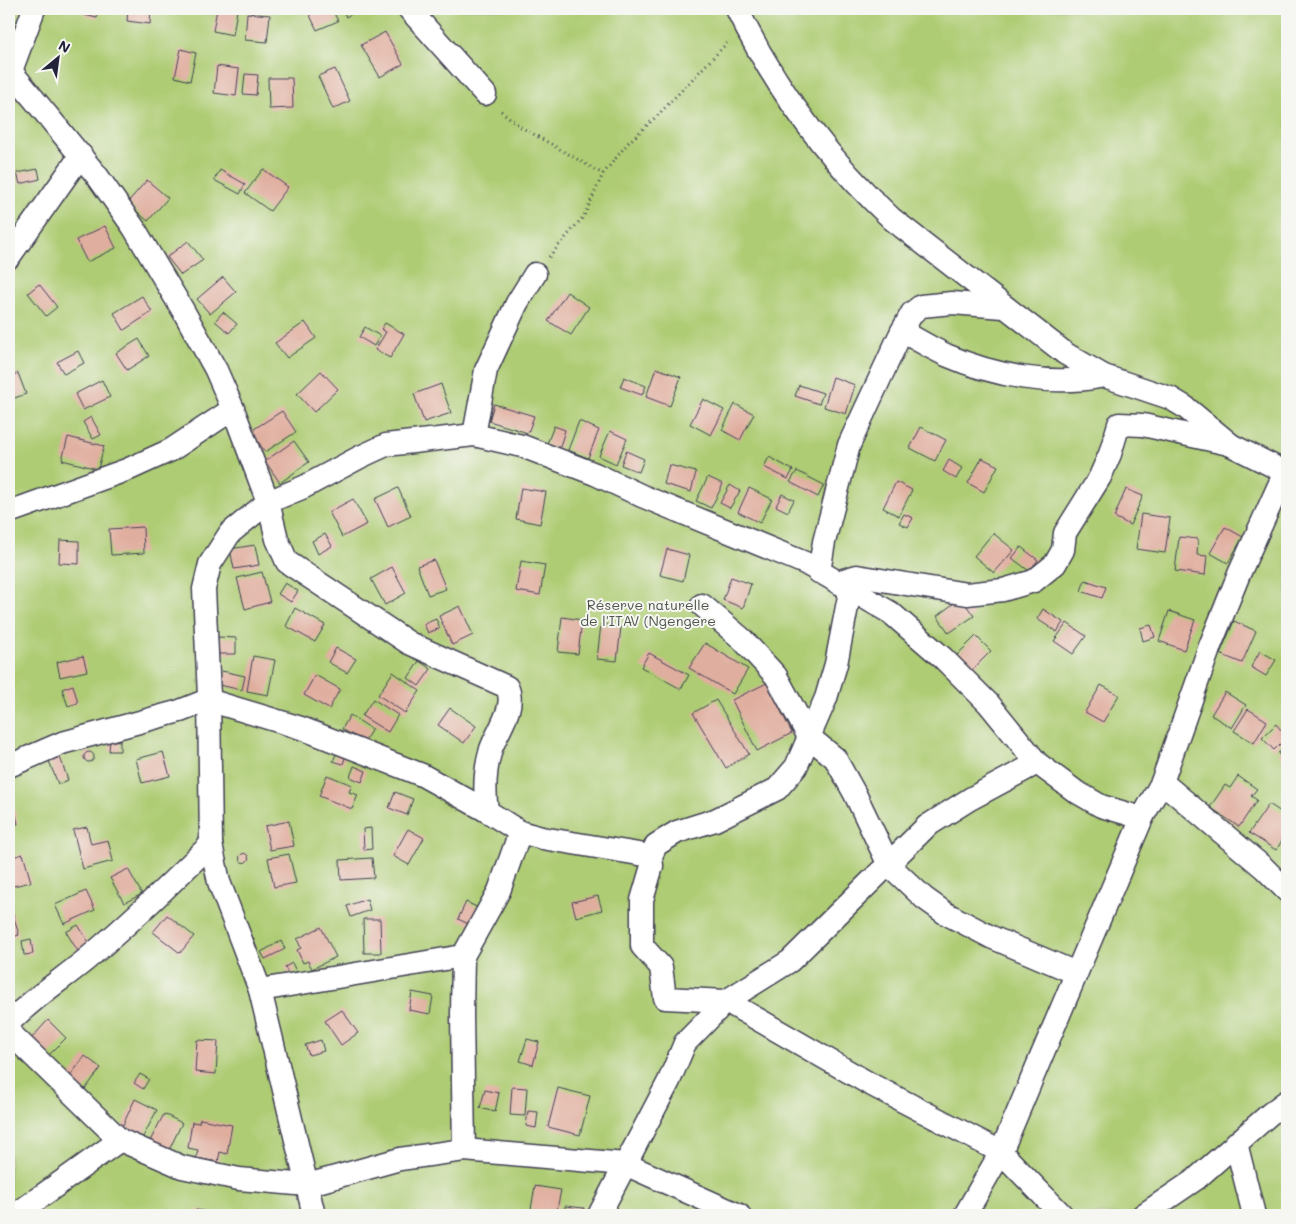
<svg xmlns="http://www.w3.org/2000/svg" width="1296" height="1224" viewBox="0 0 1296 1224" font-family="Mali,sans-serif">
	<rect width="100%" height="100%" fill="#f6f6f2"/>
	<filter id="ink" filterUnits="userSpaceOnUse"><feTurbulence type="fractalNoise" baseFrequency=".02" numOctaves="2"/><feDisplacementMap in="SourceGraphic" scale="10" xChannelSelector="R" yChannelSelector="G"/><feConvolveMatrix kernelMatrix="1 2 1 2 8 2 1 2 1" color-interpolation-filters="sRGB"/></filter>
	<filter id="wash" filterUnits="userSpaceOnUse"><feTurbulence type="fractalNoise" baseFrequency=".0096" numOctaves="4" result="noise"/><feDisplacementMap in="SourceGraphic" scale="20" xChannelSelector="R" yChannelSelector="G"/><feGaussianBlur stdDeviation="1.12" result="paint"/><feColorMatrix in="noise" values="0 0 0 0 0 0 0 0 0 0 0 0 0 0 0 0 0 1.4 0 .05"/><feComposite in="paint" operator="in"/></filter>
	<g filter="url(#wash)">
		<rect width="100%" height="100%" fill="#f2ead9"/>
		<rect fill="#aecc73" stroke="#687757" x="9" y="9" width="1278" height="1206"/>
		<g id="blocks">
			<g fill="#e0ae9f">
				<polygon points="85,9 99,9 97,18 84,15"/>
				<polygon points="128,9 151,9 150,24 127,21"/>
				<polygon points="217,9 237,10 233,35 213,31"/>
				<polygon points="307,9 332,9 338,21 317,30"/>
				<polygon points="342,9 359,9 346,17"/>
				<polygon points="247,13 270,15 267,42 245,40"/>
				<polygon points="385,32 403,64 380,77 361,45"/>
				<polygon points="181,49 196,53 190,81 175,77"/>
				<polygon points="217,66 239,69 236,96 214,93"/>
				<polygon points="335,69 350,101 333,109 318,76"/>
				<polygon points="245,74 258,75 256,95 243,94"/>
				<polygon points="268,78 292,78 293,108 269,109"/>
				<polygon points="9,87 17,98 9,104"/>
				<polygon points="38,169 40,179 20,184 17,173"/>
				<polygon points="263,169 288,187 270,211 245,193"/>
				<polygon points="220,170 245,184 240,194 214,180"/>
				<polygon points="10,178 13,196 9,197 9,179"/>
				<polygon points="147,180 168,198 148,221 127,203"/>
				<polygon points="105,226 116,248 87,262 76,240"/>
				<polygon points="188,241 203,260 181,275 167,257"/>
				<polygon points="223,277 236,292 210,314 197,299"/>
				<polygon points="39,284 57,307 46,316 28,293"/>
				<polygon points="567,292 589,307 571,335 548,321"/>
				<polygon points="142,296 152,312 124,330 114,313"/>
				<polygon points="223,312 237,324 229,333 215,321"/>
				<polygon points="305,322 316,338 287,358 275,343"/>
				<polygon points="385,323 404,334 390,358 375,350 386,332 381,329"/>
				<polygon points="365,327 380,336 374,346 359,337"/>
				<polygon points="139,339 149,356 127,370 116,353"/>
				<polygon points="78,351 84,363 64,374 57,362"/>
				<polygon points="656,368 681,377 670,406 646,397"/>
				<polygon points="321,371 338,389 314,412 297,394"/>
				<polygon points="18,373 26,394 9,400 9,377"/>
				<polygon points="624,377 646,386 642,395 620,387"/>
				<polygon points="833,377 855,385 846,414 824,407"/>
				<polygon points="102,380 110,397 83,410 75,394"/>
				<polygon points="441,384 451,413 424,422 414,394"/>
				<polygon points="799,385 823,393 819,404 795,396"/>
				<polygon points="703,399 724,410 711,435 690,424"/>
				<polygon points="494,404 534,416 528,433 489,421"/>
				<polygon points="735,404 754,414 740,440 722,430"/>
				<polygon points="282,411 296,432 265,452 251,431"/>
				<polygon points="91,417 101,435 93,439 83,422"/>
				<polygon points="579,421 599,430 588,458 568,450"/>
				<polygon points="554,426 565,430 559,450 546,446"/>
				<polygon points="921,427 946,440 935,461 910,448"/>
				<polygon points="610,431 627,439 616,464 599,456"/>
				<polygon points="68,437 104,446 98,469 62,460"/>
				<polygon points="294,441 309,462 280,483 265,461"/>
				<polygon points="626,451 644,459 639,472 621,465"/>
				<polygon points="769,457 793,470 788,479 764,467"/>
				<polygon points="982,458 998,466 984,492 968,483"/>
				<polygon points="949,460 962,468 956,479 943,471"/>
				<polygon points="669,465 696,472 691,492 664,484"/>
				<polygon points="797,471 824,485 818,497 790,482"/>
				<polygon points="708,477 723,484 711,508 696,501"/>
				<polygon points="896,482 912,490 899,516 883,508"/>
				<polygon points="730,485 740,491 730,508 720,503"/>
				<polygon points="398,488 411,516 388,527 375,499"/>
				<polygon points="521,488 546,492 540,524 516,519"/>
				<polygon points="749,488 772,499 760,523 738,512"/>
				<polygon points="1126,489 1143,496 1130,525 1114,517"/>
				<polygon points="782,494 794,500 788,512 776,506"/>
				<polygon points="353,499 367,524 342,537 329,512"/>
				<polygon points="904,514 913,518 908,527 899,523"/>
				<polygon points="1141,514 1170,518 1165,553 1136,549"/>
				<polygon points="143,527 144,553 111,555 109,529"/>
				<polygon points="1225,527 1243,537 1228,563 1210,553"/>
				<polygon points="993,533 1014,550 994,573 974,556"/>
				<polygon points="325,534 332,546 318,554 312,541"/>
				<polygon points="1179,537 1198,539 1197,555 1207,556 1205,575 1175,571"/>
				<polygon points="60,540 79,541 79,564 59,563"/>
				<polygon points="255,545 259,565 234,569 230,549"/>
				<polygon points="1021,547 1038,560 1029,571 1012,558"/>
				<polygon points="667,549 689,555 683,581 660,575"/>
				<polygon points="434,560 446,589 428,595 417,566"/>
				<polygon points="521,561 545,565 540,595 516,591"/>
				<polygon points="392,567 406,593 385,605 371,579"/>
				<polygon points="262,572 270,602 245,609 237,578"/>
				<polygon points="731,577 751,584 743,608 723,600"/>
				<polygon points="1085,580 1106,587 1102,598 1081,591"/>
				<polygon points="285,583 298,591 291,602 278,594"/>
				<polygon points="961,598 974,616 949,633 937,616"/>
				<polygon points="460,606 473,635 452,645 439,616"/>
				<polygon points="295,608 325,625 315,642 286,626"/>
				<polygon points="1043,609 1063,622 1057,632 1037,619"/>
				<polygon points="1169,611 1195,620 1184,650 1159,641"/>
				<polygon points="562,617 582,620 578,654 558,652"/>
				<polygon points="436,619 440,628 428,633 424,624"/>
				<polygon points="1234,621 1256,631 1242,663 1220,654"/>
				<polygon points="1067,623 1086,636 1073,654 1054,641"/>
				<polygon points="601,624 621,627 617,661 597,659"/>
				<polygon points="1151,625 1155,637 1143,641 1140,628"/>
				<polygon points="976,636 991,651 971,671 956,656"/>
				<polygon points="218,637 236,638 236,654 218,654"/>
				<polygon points="705,643 748,669 733,694 689,668"/>
				<polygon points="336,648 356,659 347,673 328,662"/>
				<polygon points="1260,651 1276,660 1266,676 1251,667"/>
				<polygon points="649,653 689,675 681,689 641,667"/>
				<polygon points="83,656 87,671 60,677 57,662"/>
				<polygon points="253,656 275,660 268,695 247,691"/>
				<polygon points="419,661 431,669 419,686 408,678"/>
				<polygon points="222,671 245,676 242,690 219,685"/>
				<polygon points="393,672 420,691 405,713 378,695"/>
				<polygon points="315,675 340,689 329,709 304,695"/>
				<polygon points="767,683 792,733 757,751 732,700"/>
				<polygon points="73,685 78,703 68,706 62,689"/>
				<polygon points="1101,685 1119,695 1103,722 1085,712"/>
				<polygon points="1225,692 1246,705 1232,728 1211,715"/>
				<polygon points="373,699 398,715 388,732 362,716"/>
				<polygon points="716,700 749,754 726,768 693,713"/>
				<polygon points="450,708 476,726 464,743 438,725"/>
				<polygon points="1248,709 1267,721 1254,743 1234,731"/>
				<polygon points="350,715 372,729 364,742 342,729"/>
				<polygon points="1276,724 1287,737 1274,750 1262,738"/>
				<polygon points="110,740 120,741 120,751 109,751"/>
				<polygon points="1287,747 1287,765 1278,753"/>
				<circle cx="89" cy="757" r="5"/>
				<polygon points="163,752 170,776 142,783 136,759"/>
				<polygon points="337,752 346,755 343,764 333,761"/>
				<polygon points="60,757 68,780 58,784 49,761"/>
				<polygon points="354,766 366,771 362,782 350,777"/>
				<polygon points="327,775 352,785 349,792 358,795 352,809 319,796"/>
				<polygon points="1238,776 1257,789 1251,796 1257,800 1239,827 1210,807 1225,785 1230,788"/>
				<polygon points="10,789 18,824 9,826 9,790"/>
				<polygon points="395,792 413,799 407,815 389,808"/>
				<polygon points="1269,804 1287,816 1287,833 1276,850 1249,833"/>
				<polygon points="289,821 294,846 270,850 265,826"/>
				<polygon points="87,827 91,844 108,840 113,861 83,869 73,830"/>
				<polygon points="371,828 372,849 364,850 363,829"/>
				<polygon points="408,829 424,838 409,865 393,856"/>
				<circle cx="244" cy="858" r="4.5"/>
				<polygon points="23,854 31,882 9,887 9,858"/>
				<polygon points="289,854 296,883 274,887 268,858"/>
				<polygon points="372,858 374,878 341,880 340,860"/>
				<polygon points="128,869 142,894 124,903 110,878"/>
				<polygon points="86,891 95,910 64,924 55,905"/>
				<polygon points="598,896 602,910 576,917 572,902"/>
				<polygon points="367,899 370,910 351,917 347,906"/>
				<polygon points="466,902 483,910 475,927 458,919"/>
				<polygon points="12,911 19,935 9,938 9,912"/>
				<polygon points="167,915 194,936 180,953 153,932"/>
				<polygon points="363,919 380,919 381,953 364,953"/>
				<polygon points="78,925 93,949 81,956 66,932"/>
				<polygon points="321,927 336,957 312,969 308,961 303,963 297,950 301,948 297,939"/>
				<polygon points="31,939 33,954 24,955 22,941"/>
				<polygon points="281,941 285,949 265,959 261,952"/>
				<polygon points="292,963 296,971 289,975 285,967"/>
				<polygon points="412,992 433,996 430,1014 409,1010"/>
				<polygon points="342,1010 358,1033 341,1045 325,1021"/>
				<polygon points="48,1020 66,1038 47,1057 30,1040"/>
				<polygon points="527,1039 539,1042 533,1065 520,1061"/>
				<polygon points="197,1040 218,1041 216,1074 195,1072"/>
				<polygon points="321,1040 324,1051 309,1055 305,1045"/>
				<polygon points="85,1056 101,1068 83,1092 67,1080"/>
				<polygon points="140,1074 149,1079 143,1089 134,1083"/>
				<polygon points="512,1087 527,1088 525,1116 510,1115"/>
				<polygon points="558,1088 590,1096 580,1135 548,1127"/>
				<polygon points="485,1090 499,1093 495,1112 480,1108"/>
				<polygon points="135,1099 157,1110 142,1139 121,1129"/>
				<polygon points="528,1111 538,1112 536,1128 526,1126"/>
				<polygon points="164,1114 182,1123 169,1150 150,1141"/>
				<polygon points="200,1119 232,1125 227,1154 220,1152 218,1162 196,1158 198,1150 188,1148 192,1122 199,1123"/>
				<polygon points="535,1186 561,1190 556,1215 530,1215"/>
				<polygon points="565,1206 584,1208 583,1215 564,1215"/>
				<polygon points="196,1210 204,1211 204,1215 196,1215"/>
			</g>
		</g>
	</g>
	<g filter="url(#ink)">
		<use href="#blocks" fill-opacity="0" stroke="#414053" stroke-width="1"/>
		<g fill="none" stroke-linecap="round" stroke-linejoin="round">
			<g stroke="#414053" stroke-width="25">
				<g id="minor">
					<polyline points="409,9 485,94"/>
					<path d="M737,9C775,88 828,159 892,219L1066,354L1104,376L1170,398L1185,407L1231,445L1287,473"/>
					<path d="M9,69L98,177L134,228L184,312L216,370L233,409L268,502L277,539L287,562L409,643L507,687C517,707 497,731 491,749C485,769 484,790 487,811"/>
					<polyline points="11,71 34,9"/>
					<polyline points="9,257 81,155"/>
					<path d="M902,331C916,339 931,348 946,355C994,376 1053,387 1104,376"/>
					<polyline points="474,435 486,370 517,303 535,274"/>
					<polyline points="9,512 129,469 171,450 233,409"/>
					<polyline points="819,572 824,542 849,445 900,335 912,313 921,306 952,303 1003,307"/>
					<polyline points="837,582 857,576 967,594 1003,590 1034,581 1055,564 1063,550 1065,533 1100,477 1110,454 1119,424 1143,425 1229,444"/>
					<polyline points="850,591 836,664 826,698 796,767 777,789 715,820 677,832 656,845 651,856 652,866 642,900 642,946 661,967 665,998 726,1001 870,1084 1001,1152 1062,1215"/>
					<polyline points="702,605 742,639 776,676 809,737 835,758 855,794 889,865 924,898 945,913 991,937 1076,973"/>
					<polyline points="9,766 62,743 180,711 208,700 301,728 422,775 487,811 520,832 542,838 651,856"/>
					<polyline points="1162,782 1264,868 1287,891"/>
					<polyline points="260,990 463,956"/>
					<path d="M9,1023C32,998 62,980 88,958C131,922 171,883 211,844"/>
					<polyline points="9,1032 120,1140 182,1167 239,1179 307,1185 400,1159 464,1150 625,1164 739,1215"/>
					<polyline points="1236,1143 1254,1215"/>
					<polyline points="464,1150 462,1014 463,956 499,891 520,832"/>
					<polyline points="15,1215 120,1140"/>
					<polyline points="314,1215 260,990 219,882 211,844 209,696 204,589 210,564 230,533 268,502 304,487 360,457 386,445 474,435 522,446 595,474 642,496 805,563 891,613 943,658 989,704 1037,763 1075,791 1101,806 1142,818"/>
					<polyline points="599,1215 669,1081 685,1043 726,1001 790,961 927,826 970,799 1037,763"/>
					<polyline points="965,1215 1001,1152 1142,818 1162,782 1210,646 1239,574 1285,472"/>
					<polyline points="1143,1215 1196,1179 1271,1113 1287,1101"/>
				</g>
			</g>
			<g stroke="#414053" stroke-width="3" stroke-dasharray="1 4" stroke-linecap="butt">
				<polyline points="501,111 521,127 603,174"/>
				<polyline points="549,257 584,216 603,174 628,143 658,115 727,43"/>
			</g>
			<use href="#minor" stroke="#fff" stroke-width="22"/>
		</g>
	</g>
	<g text-anchor="middle" dominant-baseline="central" stroke-width="4" stroke-linejoin="round" paint-order="stroke">
		<g font-size="14" fill="#4c554c" stroke="#f6f6f2">
			<text x="648" y="604">Réserve naturelle<tspan x="648" dy="16">de l'ITAV (Ngengere</tspan></text>
		</g>
	</g>
	<rect width="1296" height="1224" fill="none" stroke="#f6f6f2" stroke-width="30"/>
	<g transform="translate(58 58) rotate(29)" stroke="#f6f6f2" stroke-width="4" paint-order="stroke">
	<path d="M0-4L9 19L0 12L-9 19Z" fill="#22223b"/>
	<text y="-8" font-size="14" font-weight="bold" text-anchor="middle" fill="#22223b">N</text>
	</g>
</svg>
